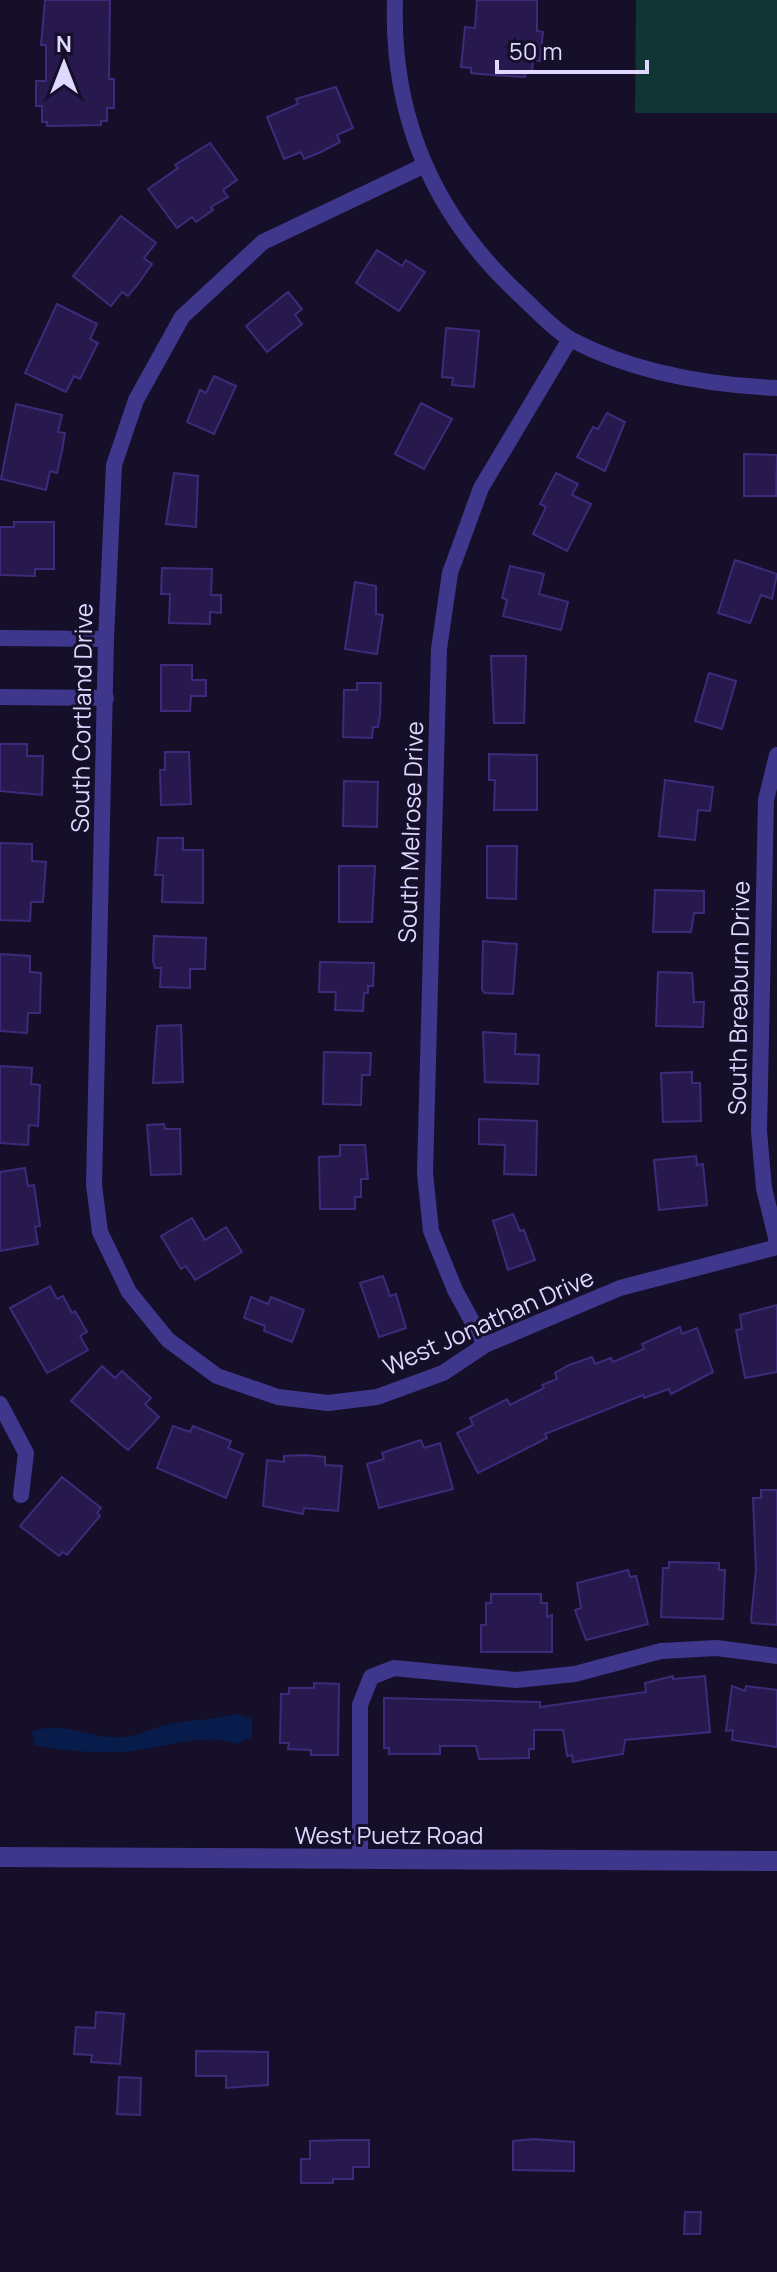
<svg xmlns="http://www.w3.org/2000/svg" width="777" height="2272" viewBox="0 0 777 2272" font-family="Manrope,sans-serif">
	<rect width="100%" height="100%" fill="#150f2a"/>
	<polygon fill="#113435" points="636,0 777,0 777,113 635,113"/>
	<path fill="#071c4b" d="M236,1714L252,1719V1737L236,1744C201,1731 158,1750 121,1752C93,1753 62,1751 35,1745L32,1732C62,1719 93,1741 125,1737C141,1735 157,1726 174,1723C195,1720 215,1719 236,1714Z"/>
	<g fill="#27194d" stroke="#3e2a7a" stroke-width="2">
		<polygon points="45,0 110,0 109,79 114,79 114,108 107,108 107,121 101,121 101,125 47,126 47,122 42,122 42,106 36,106 36,81 46,81 46,45 41,45"/>
		<polygon points="477,0 537,0 537,31 543,32 540,61 533,60 532,73 526,73 525,77 492,75 471,73 471,68 461,67 465,27 475,28"/>
		<polygon points="336,87 353,128 337,135 340,142 321,152 304,159 301,152 284,159 267,117 298,104 296,99"/>
		<polygon points="210,143 237,180 223,190 228,197 211,207 213,210 196,222 192,217 177,228 148,189 178,168 175,165"/>
		<polygon points="121,216 156,243 144,258 152,264 138,284 128,296 122,292 111,306 73,276"/>
		<polygon points="377,250 402,266 406,260 425,272 399,311 356,283"/>
		<polygon points="288,292 302,309 295,315 302,324 267,352 246,326"/>
		<polygon points="57,304 97,324 90,339 98,343 80,379 74,376 66,392 25,373"/>
		<polygon points="446,328 479,331 474,387 452,385 453,378 442,377"/>
		<polygon points="214,376 236,386 214,434 187,422 200,390 206,393"/>
		<polygon points="421,403 452,419 424,469 395,454"/>
		<polygon points="16,404 62,415 58,432 65,433 62,451 57,473 50,471 46,490 1,479"/>
		<polygon points="607,413 625,422 605,471 577,457 593,427 598,429"/>
		<polygon points="744,454 777,455 776,496 744,496"/>
		<polygon points="174,473 198,476 196,527 166,524"/>
		<polygon points="556,473 578,484 572,495 591,504 567,551 533,534 546,507 540,504"/>
		<polygon points="14,522 54,522 54,569 35,569 35,576 0,575 0,527 14,527"/>
		<polygon points="735,560 777,574 772,599 761,595 750,623 718,613"/>
		<polygon points="510,566 544,574 539,594 568,602 561,630 503,616 507,600 502,598"/>
		<polygon points="162,568 212,569 211,595 221,595 221,613 210,612 210,624 169,623 170,594 161,594"/>
		<polygon points="355,582 376,586 376,614 383,615 377,654 345,649"/>
		<polygon points="491,656 526,656 524,723 494,723"/>
		<polygon points="161,665 192,665 192,680 206,680 206,696 191,696 190,711 161,711"/>
		<polygon points="709,673 736,681 722,729 695,721"/>
		<polygon points="357,683 381,683 380,715 378,727 373,727 372,738 343,737 344,690 357,690"/>
		<polygon points="0,744 27,744 27,756 43,756 42,795 0,791"/>
		<polygon points="165,752 189,752 191,804 161,805 160,770 165,770"/>
		<polygon points="489,754 537,755 537,810 494,810 495,780 489,780"/>
		<polygon points="665,780 713,787 710,811 698,810 695,840 659,836"/>
		<polygon points="344,781 378,782 377,827 343,826"/>
		<polygon points="158,838 183,838 183,850 203,850 203,903 162,902 163,875 155,875"/>
		<polygon points="0,843 32,844 32,861 46,862 43,902 31,902 30,921 0,920"/>
		<polygon points="487,846 517,846 516,899 487,898"/>
		<polygon points="339,866 375,866 372,922 339,922"/>
		<polygon points="655,890 704,891 704,913 694,913 691,932 653,932"/>
		<polygon points="154,936 206,938 205,969 190,969 190,988 160,987 161,968 155,968 153,961"/>
		<polygon points="483,941 517,944 513,994 485,993 482,990"/>
		<polygon points="0,954 30,956 30,972 41,973 40,1013 28,1013 27,1033 0,1031"/>
		<polygon points="320,962 374,963 373,986 368,986 368,993 364,993 363,1011 335,1010 336,992 319,992"/>
		<polygon points="658,972 692,973 694,1002 704,1002 703,1027 656,1026"/>
		<polygon points="181,1025 183,1082 153,1083 157,1026"/>
		<polygon points="483,1032 516,1034 515,1054 539,1055 538,1084 485,1082"/>
		<polygon points="324,1052 371,1053 370,1075 362,1075 361,1105 323,1104"/>
		<polygon points="0,1066 32,1068 31,1084 40,1085 38,1126 29,1125 28,1145 0,1143"/>
		<polygon points="692,1072 692,1083 700,1083 701,1121 663,1122 661,1073"/>
		<polygon points="479,1119 537,1121 536,1175 504,1174 505,1145 479,1144"/>
		<polygon points="164,1124 165,1129 180,1129 181,1174 151,1175 147,1125"/>
		<polygon points="340,1145 365,1145 368,1179 361,1179 361,1197 355,1197 355,1209 320,1209 319,1157 340,1156"/>
		<polygon points="696,1156 697,1165 703,1164 707,1205 659,1210 654,1160"/>
		<polygon points="25,1168 28,1186 34,1185 40,1226 35,1227 38,1244 0,1251 0,1172"/>
		<polygon points="513,1214 520,1231 524,1230 535,1260 508,1270 493,1221"/>
		<polygon points="192,1218 205,1240 226,1227 242,1252 195,1280 186,1266 181,1269 161,1236"/>
		<polygon points="383,1276 390,1296 396,1294 406,1328 379,1337 360,1283"/>
		<polygon points="50,1286 57,1299 63,1296 72,1313 75,1311 87,1332 80,1336 88,1350 47,1373 10,1308"/>
		<polygon points="251,1297 268,1304 271,1297 304,1310 292,1342 264,1331 265,1326 244,1318"/>
		<polygon points="777,1305 777,1372 745,1378 736,1330 742,1329 740,1315"/>
		<polygon points="680,1327 682,1334 697,1328 713,1372 671,1394 669,1389 644,1398 643,1395 545,1434 547,1438 478,1473 457,1433 473,1425 470,1418 507,1399 510,1405 544,1388 542,1385 557,1379 555,1373 569,1365 592,1357 595,1364 611,1358 613,1362 644,1349 642,1344"/>
		<polygon points="102,1366 115,1378 122,1371 151,1398 145,1404 159,1417 128,1450 71,1401"/>
		<polygon points="173,1426 190,1432 193,1426 231,1441 228,1448 243,1454 226,1498 157,1468"/>
		<polygon points="421,1440 424,1448 440,1443 453,1489 379,1508 367,1464 384,1459 382,1453"/>
		<polygon points="305,1455 325,1457 325,1465 342,1466 338,1511 304,1508 303,1514 263,1506 267,1460 284,1462 284,1456"/>
		<polygon points="62,1477 101,1508 97,1513 100,1516 67,1555 63,1552 59,1556 20,1526"/>
		<polygon points="761,1490 777,1490 777,1625 752,1623 751,1619 756,1570 753,1498 761,1498"/>
		<polygon points="669,1562 719,1563 719,1570 725,1570 723,1619 661,1617 663,1568 669,1568"/>
		<polygon points="628,1570 630,1577 636,1576 648,1624 586,1640 575,1610 581,1608 577,1583"/>
		<polygon points="491,1594 541,1594 541,1603 547,1603 547,1617 552,1615 552,1652 481,1652 481,1625 486,1625 486,1603 491,1603"/>
		<polygon points="673,1676 673,1679 705,1676 710,1732 625,1740 623,1754 573,1762 572,1755 567,1756 563,1730 534,1730 534,1749 529,1749 529,1758 479,1759 476,1746 440,1746 440,1754 389,1754 389,1748 384,1748 384,1698 540,1702 540,1707 646,1692 645,1683"/>
		<polygon points="314,1683 339,1684 338,1755 311,1755 311,1750 288,1749 289,1743 280,1743 281,1694 289,1694 289,1688 314,1688"/>
		<polygon points="732,1686 745,1691 746,1686 777,1690 777,1747 732,1740 733,1730 726,1731"/>
		<polygon points="96,2012 124,2014 120,2064 91,2062 92,2055 74,2054 76,2027 95,2028"/>
		<polygon points="196,2051 268,2052 268,2085 226,2088 226,2076 196,2076"/>
		<polygon points="119,2077 141,2078 140,2115 117,2114"/>
		<polygon points="534,2139 574,2142 574,2171 513,2170 513,2141"/>
		<polygon points="343,2140 369,2140 369,2167 353,2167 353,2179 333,2179 333,2183 301,2183 301,2159 310,2159 310,2141"/>
		<polygon points="685,2212 701,2212 700,2234 684,2234"/>
	</g>
	<g fill="none" stroke-linecap="round" stroke-linejoin="round">
		<g stroke="#3f378c" stroke-width="16">
			<path d="M395,0C391,119 434,216 521,296C536,310 554,330 572,340C633,372 708,385 777,388"/>
			<polyline points="423,166 263,242 182,317 136,400 114,465 106,639 94,1185 100,1232 129,1292 168,1340 217,1376 278,1397 328,1403 377,1397 443,1373 485,1345 620,1288 777,1247"/>
			<polyline points="0,638 106,639"/>
			<polyline points="0,697 106,698"/>
			<polyline points="777,755 766,800 759,1131 764,1188 777,1242"/>
			<polyline points="485,1345 455,1290 431,1231 425,1173 439,649 450,573 481,488 570,339"/>
			<polyline points="0,1404 26,1453 21,1495"/>
			<polyline points="360,1860 360,1705 371,1677 394,1668 516,1680 575,1674 661,1651 717,1648 777,1656"/>
		</g>
		<polyline stroke="#3f378c" stroke-width="20" points="0,1857 777,1861"/>
	</g>
	<g text-anchor="middle" dominant-baseline="central" stroke-width="6" stroke-linejoin="round" paint-order="stroke">
		<g font-size="24" fill="#dfd8ff" stroke="#150f2a">
			<text transform="translate(81 718) rotate(-89)">South Cortland Drive</text>
			<text transform="translate(410 832) rotate(-88)">South Melrose Drive</text>
			<text transform="translate(738 998) rotate(-89)">South Breaburn Drive</text>
			<text transform="translate(488 1321) rotate(-24)">West Jonathan Drive</text>
			<text x="389" y="1834">West Puetz Road</text>
		</g>
	</g>
	<g transform="translate(64 64)" stroke="#150f2a" stroke-width="6" paint-order="stroke">
	<path d="M0-6L14 30L0 20L-14 30Z" fill="#dfd8ff"/>
	<text y="-12" font-size="22" font-weight="bold" text-anchor="middle" fill="#dfd8ff">N</text>
	</g>
	<path d="M497 60v12h150v-12" fill="none" stroke="#dfd8ff" stroke-width="4"/>
	<text x="509" y="60" font-size="24" fill="#dfd8ff" stroke="#150f2a" stroke-width="6" paint-order="stroke">50 m</text>
</svg>
